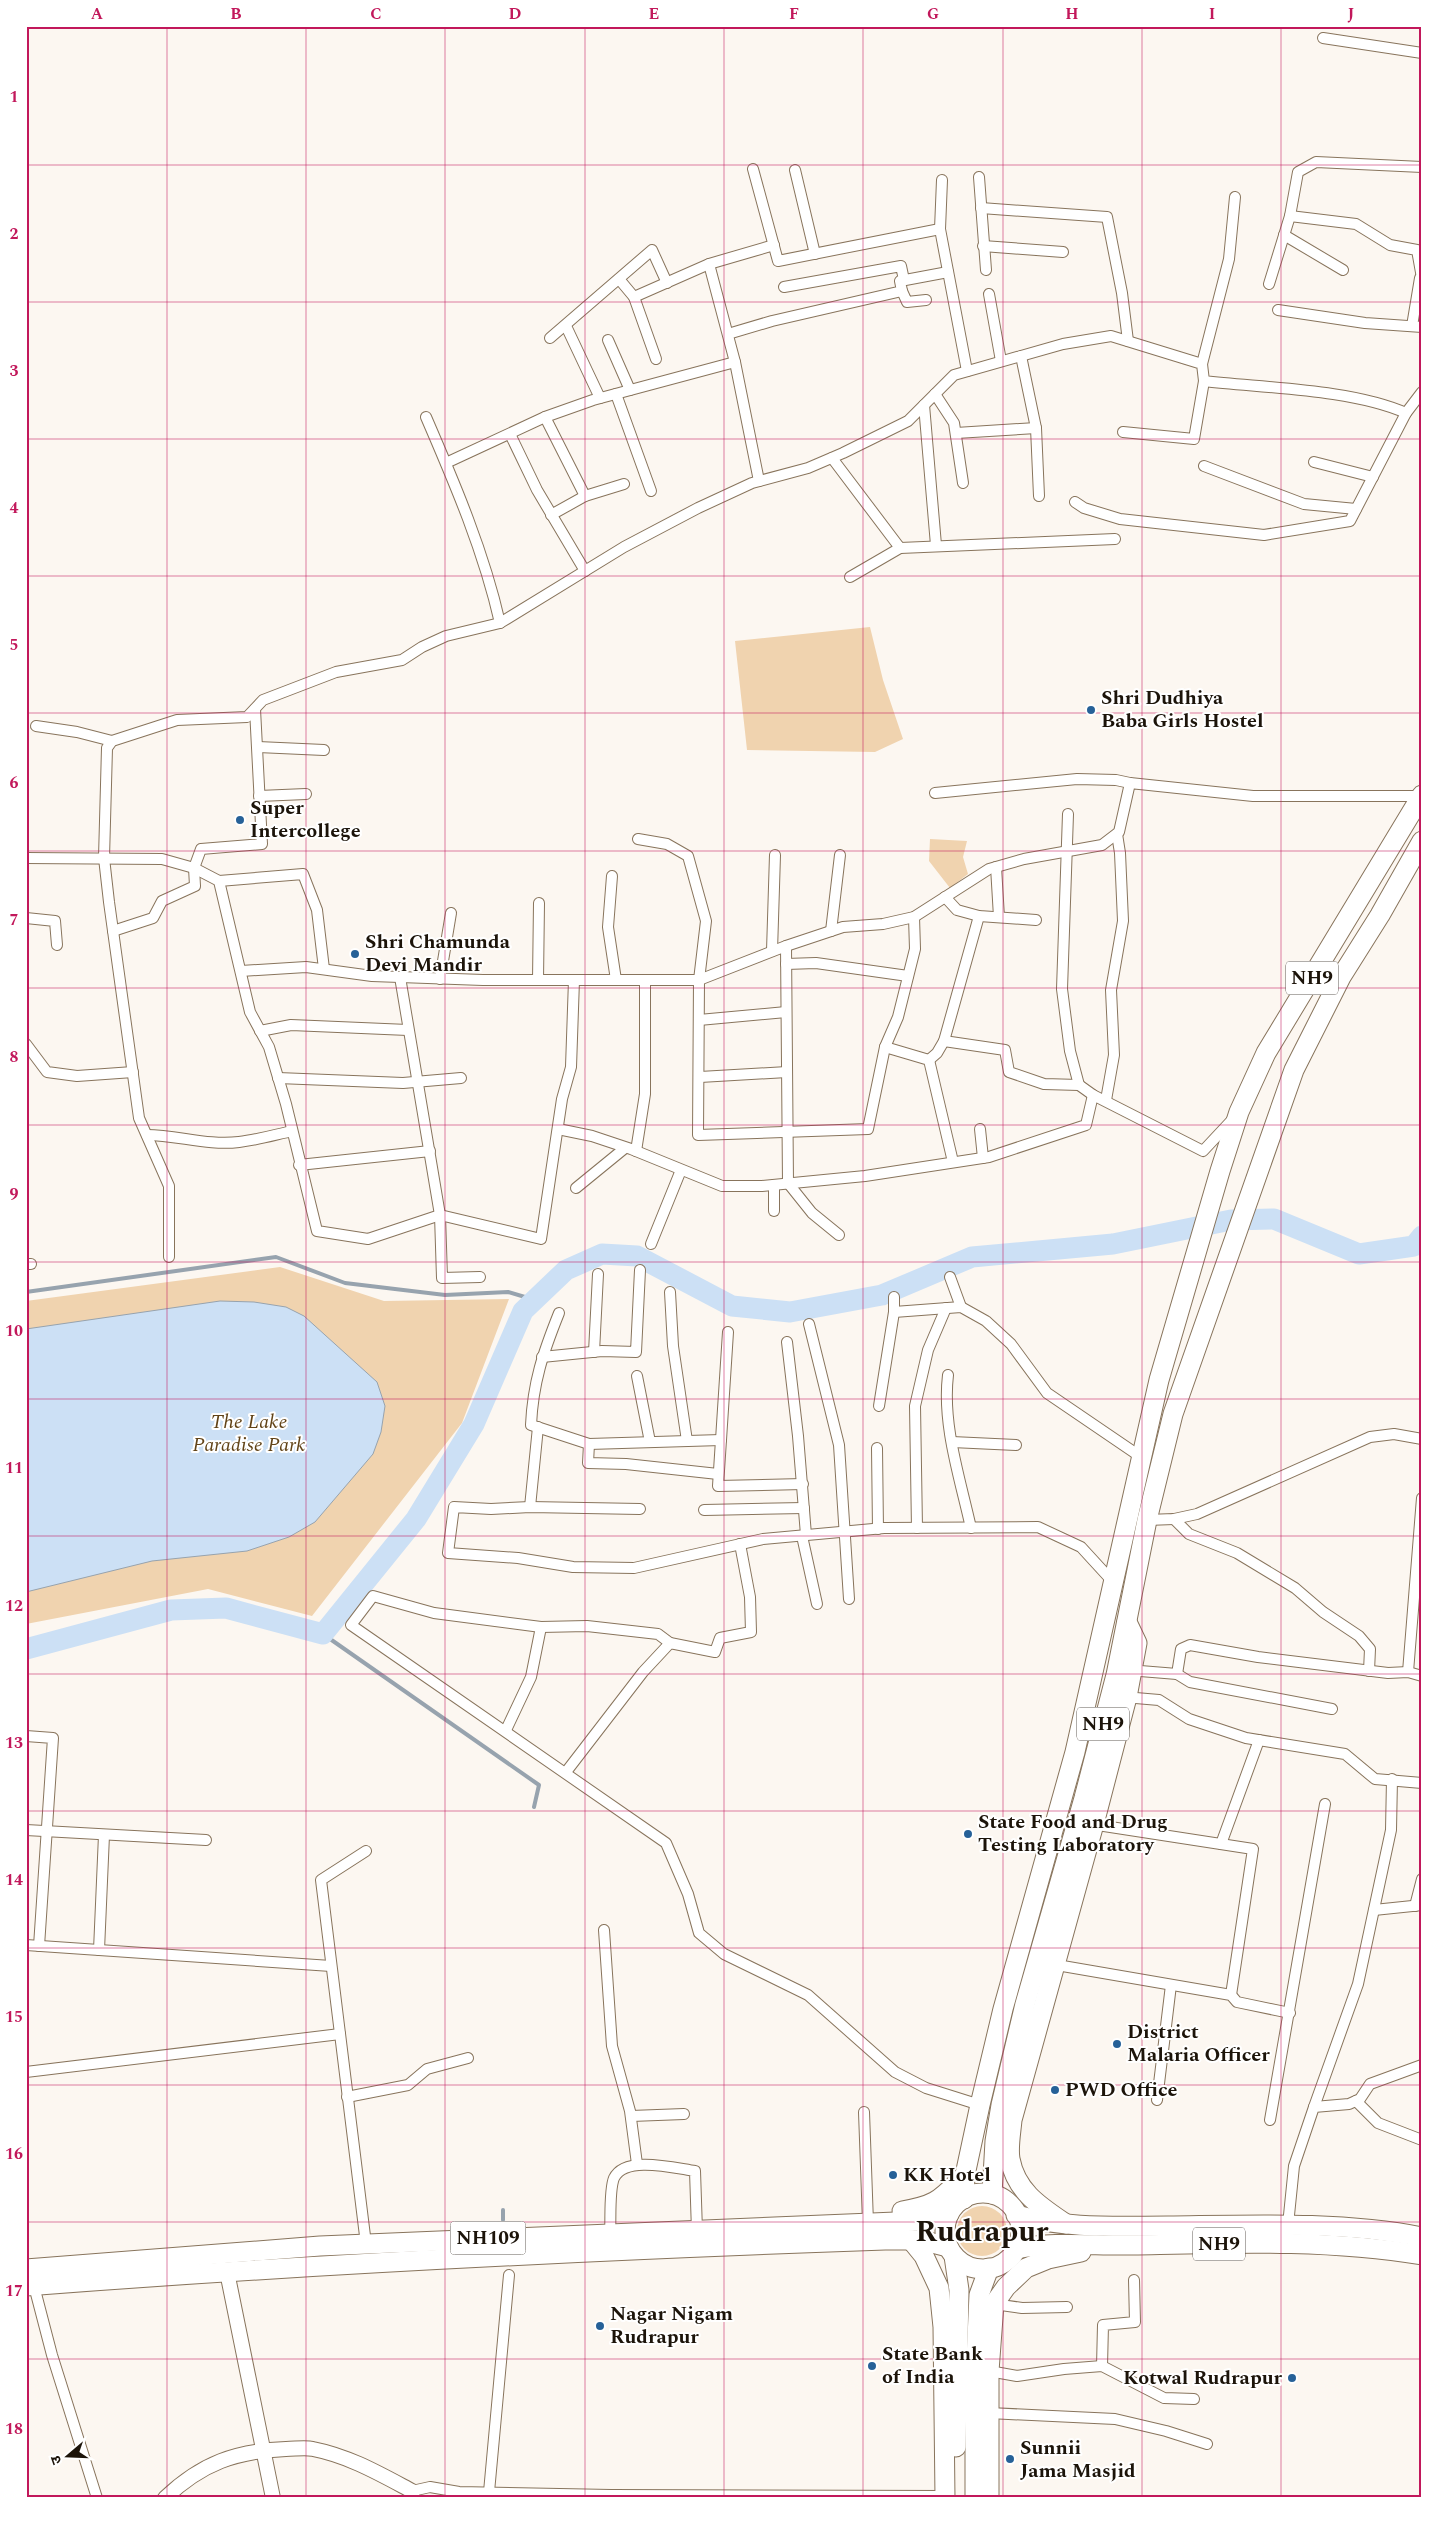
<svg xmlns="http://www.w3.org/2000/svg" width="1448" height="2524" viewBox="0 0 1448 2524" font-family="Spectral,'Noto Sans Devanagari',serif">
	<rect width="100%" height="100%" fill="#fcf7f1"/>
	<g fill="#f0d3af">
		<polygon points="870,627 883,680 903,739 875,752 747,750 735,641"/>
		<polygon points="930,839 967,841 963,857 968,874 950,888 929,861"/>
		<polygon points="280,1267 384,1301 509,1299 462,1423 312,1616 208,1589 26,1624 26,1301"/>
		<circle cx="982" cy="2231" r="25"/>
	</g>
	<polygon fill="#cce0f5" stroke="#97a3ae" points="220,1301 254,1302 286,1307 304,1316 377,1382 385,1406 381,1432 373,1454 315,1522 289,1537 247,1551 152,1561 26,1592 26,1329"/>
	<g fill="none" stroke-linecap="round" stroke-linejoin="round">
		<g stroke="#97a3ae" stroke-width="4">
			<polyline points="26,1292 276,1257 345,1283 445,1295 508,1292 535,1300"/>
			<polyline points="323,1634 539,1785 534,1807"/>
			<polyline points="503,2220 503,2210"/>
		</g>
		<polyline stroke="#cce0f5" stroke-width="21" points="26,1649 171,1610 226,1608 323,1634 416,1519 474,1424 523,1311 566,1270 602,1254 637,1256 732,1306 790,1312 882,1295 972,1257 1113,1244 1231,1220 1274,1219 1359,1254 1414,1246 1422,1236"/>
		<g stroke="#88745c" stroke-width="12">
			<g id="street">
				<polyline points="1323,38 1422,53"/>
				<polyline points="753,169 778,261 940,229"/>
				<polyline points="795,170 815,254"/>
				<polyline points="979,177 986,270"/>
				<polyline points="942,180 940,229 967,371"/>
				<polyline points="981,208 1107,217 1122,293 1128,341"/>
				<polyline points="1290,216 1356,224 1390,245 1417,250 1422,278"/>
				<polyline points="1284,235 1343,270"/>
				<polyline points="983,246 1063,252"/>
				<polyline points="709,264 735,362 759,481"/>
				<polyline points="619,279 634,297 656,359"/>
				<polyline points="1269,284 1290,216 1298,172 1316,162 1422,167"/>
				<polyline points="784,287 901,266 904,280"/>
				<polyline points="902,291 907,302 926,300"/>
				<polyline points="989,294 1001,361"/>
				<polyline points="634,297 709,264 774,245"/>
				<polyline points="1278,310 1365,323 1422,327"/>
				<polyline points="566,326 600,398"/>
				<polyline points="1412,326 1420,278"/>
				<polyline points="728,334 772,321 902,291 900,281 948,272"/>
				<polyline points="550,338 652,250 667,283"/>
				<polyline points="608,340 630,390"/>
				<polyline points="1021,356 1036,428 1039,496"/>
				<polyline points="1202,364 1229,259 1235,197"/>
				<polyline points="616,394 651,491"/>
				<polyline points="935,394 954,423 963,483"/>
				<polyline points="924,405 936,545"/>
				<path d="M426,417C455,484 484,552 500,623"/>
				<polyline points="545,417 585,496"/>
				<polyline points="1123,432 1194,439 1204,381"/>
				<polyline points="956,433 1036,428"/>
				<polyline points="510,434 537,490 585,571"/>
				<polyline points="832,458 900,548 1115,539"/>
				<polyline points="1314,462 1373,477"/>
				<polyline points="446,463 545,417 593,400 735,362"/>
				<polyline points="1204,466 1304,504 1356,509"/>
				<polyline points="1075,502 1084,508 1120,519 1264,535 1350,521 1406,413"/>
				<polyline points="551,515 585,496 624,484"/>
				<polyline points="850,577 900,548"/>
				<polyline points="36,726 77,732 112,741"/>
				<polyline points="258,747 324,750"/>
				<polyline points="935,793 1077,779 1116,780 1130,783"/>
				<polyline points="259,796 306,794"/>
				<polyline points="1068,814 1062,989 1070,1051 1079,1085"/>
				<polyline points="638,839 667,844 688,856 706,921 699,980 698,1135 868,1129 885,1047 898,1017 915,949 914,917"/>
				<polyline points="26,858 162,859 194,868 219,881 250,1012 269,1047 286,1104 317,1231 368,1239 440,1215 541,1239 562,1099 571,1067 574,980"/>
				<polyline points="996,867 999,917"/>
				<polyline points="612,876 608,927 616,980"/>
				<polyline points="219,881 303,874 317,910 324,969"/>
				<polyline points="945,897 957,910 979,916 1036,920"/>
				<polyline points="26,918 55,921 57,945"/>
				<polyline points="113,931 153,918 162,901 195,886 194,868 201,849 262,844 255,709"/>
				<polyline points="831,931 840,855"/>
				<polyline points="786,946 788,1183 812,1213 839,1235"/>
				<polyline points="772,951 775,855"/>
				<polyline points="786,964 816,963 908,976"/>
				<polyline points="241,971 306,967 372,976 483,980 699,980 786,946 843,927 883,924 914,917 989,869 1024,859 1102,845 1119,832 1130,783 1253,796 1421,796"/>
				<polyline points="400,977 440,1215 442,1278 480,1277"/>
				<polyline points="440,979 451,913"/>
				<polyline points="538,980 539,903"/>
				<polyline points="699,1020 786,1012"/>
				<polyline points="260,1031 291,1025 408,1030"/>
				<polyline points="944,1041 1005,1050 1009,1072 1044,1084 1079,1085 1093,1095"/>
				<polyline points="26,1044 47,1072 77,1076 133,1072"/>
				<polyline points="885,1047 929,1060 953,1162"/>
				<polyline points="929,1060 937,1053 944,1041 979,916"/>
				<polyline points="700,1077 787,1072"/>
				<polyline points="278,1078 403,1083 461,1078"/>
				<polyline points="1106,1100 1114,1055 1111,990 1123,921 1120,853 1117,834"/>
				<polyline points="558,1129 592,1136 631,1149 722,1186 762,1186 865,1176 989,1157 1086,1125 1093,1095 1203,1151 1232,1120"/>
				<polyline points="980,1129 983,1158"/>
				<path d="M147,1135C177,1135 208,1146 239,1142C257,1140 274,1135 292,1131"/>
				<polyline points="636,1151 645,1094 645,980"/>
				<polyline points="299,1165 430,1151"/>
				<polyline points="774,1185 774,1211"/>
				<polyline points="576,1188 625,1148"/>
				<polyline points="651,1244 681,1170"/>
				<path d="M169,1257V1186L139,1118L109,902L104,858L107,748L112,741L177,720L247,717L263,700L336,672L402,660L422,647L446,636L500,623L624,547L698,508L752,483L808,468L843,453L908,421L954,375L1063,344L1111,336L1202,364L1204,381C1264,388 1352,389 1406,413L1422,392"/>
				<polyline points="26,1264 31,1264"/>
				<polyline points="950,1277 961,1307"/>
				<polyline points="670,1292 673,1346 687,1441"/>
				<polyline points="894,1312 961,1307 986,1321 1011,1344 1047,1393 1141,1457"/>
				<path d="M559,1313C543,1353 533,1382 531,1425L589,1444L721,1440"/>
				<polyline points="809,1324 839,1445 849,1599"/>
				<polyline points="728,1332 718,1486 803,1484"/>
				<polyline points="787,1342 798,1436 806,1535"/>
				<polyline points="594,1352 598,1274"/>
				<polyline points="542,1357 602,1351 636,1352 640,1270"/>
				<path d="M948,1375C942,1425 960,1478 971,1528"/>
				<polyline points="637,1376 650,1442"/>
				<polyline points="879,1406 894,1312 894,1297"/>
				<polyline points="952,1442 1016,1445"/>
				<polyline points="589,1444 588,1463 626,1464 718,1474"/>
				<polyline points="877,1448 878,1529"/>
				<polyline points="530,1507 538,1427"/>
				<polyline points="640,1509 530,1507 491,1509 454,1507 448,1553 518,1558 573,1567 634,1568 763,1539 884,1528 1038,1527 1081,1547 1114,1583"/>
				<polyline points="704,1510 804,1508"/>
				<polyline points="1174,1519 1189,1534 1237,1553 1295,1588 1323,1612 1359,1636 1370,1649 1369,1671"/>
				<polyline points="1147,1520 1174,1519 1197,1514 1370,1437 1394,1434 1422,1439"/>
				<polyline points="917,1528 915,1406 928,1350 946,1308"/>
				<polyline points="802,1536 817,1604"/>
				<polyline points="670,1643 658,1634 587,1626 541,1627 434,1613 373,1596 351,1625 666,1843 688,1894 699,1933 724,1954 808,1995 895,2072 926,2088 980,2105"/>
				<polyline points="1128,1670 1177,1674 1181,1649 1190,1645 1258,1657 1388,1673 1408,1672 1422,1676"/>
				<polyline points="1408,1672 1422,1498"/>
				<polyline points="1177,1674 1190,1682 1332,1709"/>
				<polyline points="1124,1697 1159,1700 1189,1719 1246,1738 1345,1754 1375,1779 1422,1783"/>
				<polyline points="506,1730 531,1677 541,1627"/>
				<polyline points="26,1736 53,1738 39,1946"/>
				<polyline points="566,1772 643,1672 670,1643 715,1652 720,1638 751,1632 750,1597 740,1544"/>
				<polyline points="1091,1824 1253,1849 1231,1995"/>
				<polyline points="26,1830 206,1840"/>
				<polyline points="1221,1844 1259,1740"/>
				<polyline points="1415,1906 1422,1879"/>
				<polyline points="1374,1910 1422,1905"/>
				<polyline points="604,1930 612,2046 630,2111 637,2164"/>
				<polyline points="26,1945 331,1966"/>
				<polyline points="99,1950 104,1835"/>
				<polyline points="1051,1964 1231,1995 1237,2002 1290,2013"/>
				<polyline points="26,2072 340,2034"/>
				<polyline points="347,2097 408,2085 427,2069 468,2058"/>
				<polyline points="1157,2100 1171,1985"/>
				<polyline points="1356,2101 1378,2123 1422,2140"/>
				<polyline points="1314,2107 1358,1984 1391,1830 1392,1779"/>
				<polyline points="864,2112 868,2223"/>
				<polyline points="631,2116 684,2114"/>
				<polyline points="1270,2120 1325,1804"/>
				<polyline points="1288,2225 1294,2166 1314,2107 1349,2104 1360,2099 1370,2084 1422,2065"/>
				<path d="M610,2233C611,2219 609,2190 614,2178C625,2155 674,2168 695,2171L697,2231"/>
				<polyline points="366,2244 321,1880 366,1851"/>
				<polyline points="34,2286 52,2355 97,2498"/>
				<polyline points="994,2304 1022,2308 1067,2307"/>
				<polyline points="1102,2366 1103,2325 1135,2322 1134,2280"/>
				<polyline points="989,2371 1017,2376 1064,2369 1102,2366 1164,2398 1194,2399"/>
				<polyline points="989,2413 1115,2419 1166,2431 1207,2444"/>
				<polyline points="489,2492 509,2275"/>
				<polyline points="415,2498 412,2491 430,2487 459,2492 611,2495 945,2496"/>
			</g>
		</g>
		<g stroke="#88745c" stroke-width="16">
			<g id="secondary">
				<polyline points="227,2272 273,2498"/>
				<path d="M165,2498C202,2463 236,2451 286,2449C295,2449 305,2447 313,2449C349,2456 380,2474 412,2491"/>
			</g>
		</g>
		<g stroke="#88745c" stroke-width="21">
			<g id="highway">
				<circle cx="983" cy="2231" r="38"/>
				<polyline points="992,2194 995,2141 1001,2105 1025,2004 1084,1798 1116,1675 1147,1520 1173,1414 1294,1070 1341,977 1380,915 1422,841"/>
				<polyline points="964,2199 965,2175 980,2105 1003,2009 1075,1752 1159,1380 1220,1171 1239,1112 1266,1053 1422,795"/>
				<path d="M902,2211C938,2205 940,2199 965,2175"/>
				<path d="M1016,2215C1066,2229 1117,2226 1168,2226C1250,2225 1341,2221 1422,2237"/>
				<path d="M1066,2224C1041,2207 1016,2192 1010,2159C1008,2147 1011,2132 1012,2120L1094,1824L1127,1697L1137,1643L1127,1622"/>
				<polyline points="911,2240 924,2256 939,2288 943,2327 945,2498"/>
				<path d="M1016,2249C1054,2241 1094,2246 1133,2245C1230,2243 1326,2239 1422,2255"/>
				<polyline points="954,2256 959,2290 956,2447"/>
				<polyline points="26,2269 320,2246 920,2221 949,2214"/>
				<path d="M26,2286C312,2264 599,2250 885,2240H921L948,2247"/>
				<polyline points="975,2498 975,2381 979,2295 989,2268"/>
				<polyline points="989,2498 989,2371 994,2304 1006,2287 1026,2268 1048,2259 1081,2252"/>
			</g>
		</g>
		<use href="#street" stroke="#fff" stroke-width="10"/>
		<use href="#secondary" stroke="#fff" stroke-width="14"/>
		<use href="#highway" stroke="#fff" stroke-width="19"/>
	</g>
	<path fill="none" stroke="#c2185b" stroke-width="1" stroke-opacity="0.55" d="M167,26V2498M306,26V2498M445,26V2498M585,26V2498M724,26V2498M863,26V2498M1003,26V2498M1142,26V2498M1281,26V2498M26,165H1422M26,302H1422M26,439H1422M26,576H1422M26,713H1422M26,851H1422M26,988H1422M26,1125H1422M26,1262H1422M26,1399H1422M26,1536H1422M26,1674H1422M26,1811H1422M26,1948H1422M26,2085H1422M26,2222H1422M26,2359H1422"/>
	<g fill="#266198" stroke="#fff" stroke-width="2">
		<circle cx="1091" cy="710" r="5"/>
		<circle cx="240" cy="820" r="5"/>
		<circle cx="355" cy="954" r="5"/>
		<circle cx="968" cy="1834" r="5"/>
		<circle cx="1117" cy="2044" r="5"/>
		<circle cx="1055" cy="2090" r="5"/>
		<circle cx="893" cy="2175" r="5"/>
		<circle cx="600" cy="2326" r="5"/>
		<circle cx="872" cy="2366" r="5"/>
		<circle cx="1292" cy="2378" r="5"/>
		<circle cx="1010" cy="2459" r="5"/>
	</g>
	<g text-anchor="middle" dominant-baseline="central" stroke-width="4" stroke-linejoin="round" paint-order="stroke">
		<g fill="#fff" stroke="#605a54" stroke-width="1">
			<rect x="1286" y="961.5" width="52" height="33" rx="4"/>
			<rect x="1077" y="1707.5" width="52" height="33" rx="4"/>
			<rect x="450.5" y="2221.5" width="75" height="33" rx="4"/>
			<rect x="1193" y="2227.5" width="52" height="33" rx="4"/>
		</g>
		<g font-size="19" font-weight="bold" fill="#1c140a">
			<text x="1312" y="978">NH9</text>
			<text x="1103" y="1724">NH9</text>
			<text x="488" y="2238">NH109</text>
			<text x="1219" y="2244">NH9</text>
		</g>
		<g font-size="20" font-weight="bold" fill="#1c140a" stroke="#fff" text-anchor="start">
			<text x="1101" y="698">Shri Dudhiya<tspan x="1101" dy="23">Baba Girls Hostel</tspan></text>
			<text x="250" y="808">Super<tspan x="250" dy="23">Intercollege</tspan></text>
			<text x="365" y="942">Shri Chamunda<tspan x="365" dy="23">Devi Mandir</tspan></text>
			<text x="978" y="1822">State Food and Drug<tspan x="978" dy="23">Testing Laboratory</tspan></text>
			<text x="1127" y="2032">District<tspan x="1127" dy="23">Malaria Officer</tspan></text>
			<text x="1065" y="2090">PWD Office</text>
			<text x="903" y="2175">KK Hotel</text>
			<text x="610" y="2314">Nagar Nigam<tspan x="610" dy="23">Rudrapur</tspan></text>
			<text x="882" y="2354">State Bank<tspan x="882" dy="23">of India</tspan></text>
			<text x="1282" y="2378" text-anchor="end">Kotwal Rudrapur</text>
			<text x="1020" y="2448">Sunnii<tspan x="1020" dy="23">Jama Masjid</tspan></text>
		</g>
		<g font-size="20" font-style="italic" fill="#614317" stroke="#fff">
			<text x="249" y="1422">The Lake<tspan x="249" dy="23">Paradise Park</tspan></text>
		</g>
		<g font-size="30" font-weight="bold" fill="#1c140a" stroke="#fff">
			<text x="982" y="2232">Rudrapur</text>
		</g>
	</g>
	<rect width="1448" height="2524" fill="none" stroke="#ffffff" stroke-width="55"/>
	<g transform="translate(68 2456) rotate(251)" stroke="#ffffff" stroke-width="4" paint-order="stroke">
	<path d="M0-4L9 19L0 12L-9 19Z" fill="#1c140a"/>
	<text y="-8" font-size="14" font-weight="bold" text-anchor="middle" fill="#1c140a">उ</text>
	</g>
	<rect x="28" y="28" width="1392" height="2468" fill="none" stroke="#c2185b" stroke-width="2"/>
	<g font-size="16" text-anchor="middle" font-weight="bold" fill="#c2185b">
		<text x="97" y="19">A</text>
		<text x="236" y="19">B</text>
		<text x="376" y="19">C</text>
		<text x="515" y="19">D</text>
		<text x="654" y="19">E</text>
		<text x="794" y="19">F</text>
		<text x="933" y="19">G</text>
		<text x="1072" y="19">H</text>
		<text x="1212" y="19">I</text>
		<text x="1351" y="19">J</text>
		<text x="14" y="102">1</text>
		<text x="14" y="239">2</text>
		<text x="14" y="376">3</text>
		<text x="14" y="513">4</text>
		<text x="14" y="650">5</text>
		<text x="14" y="788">6</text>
		<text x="14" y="925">7</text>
		<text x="14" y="1062">8</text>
		<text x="14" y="1199">9</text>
		<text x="14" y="1336">10</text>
		<text x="14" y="1473">11</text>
		<text x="14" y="1611">12</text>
		<text x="14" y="1748">13</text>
		<text x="14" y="1885">14</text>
		<text x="14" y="2022">15</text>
		<text x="14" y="2159">16</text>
		<text x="14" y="2296">17</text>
		<text x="14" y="2434">18</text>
	</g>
</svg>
